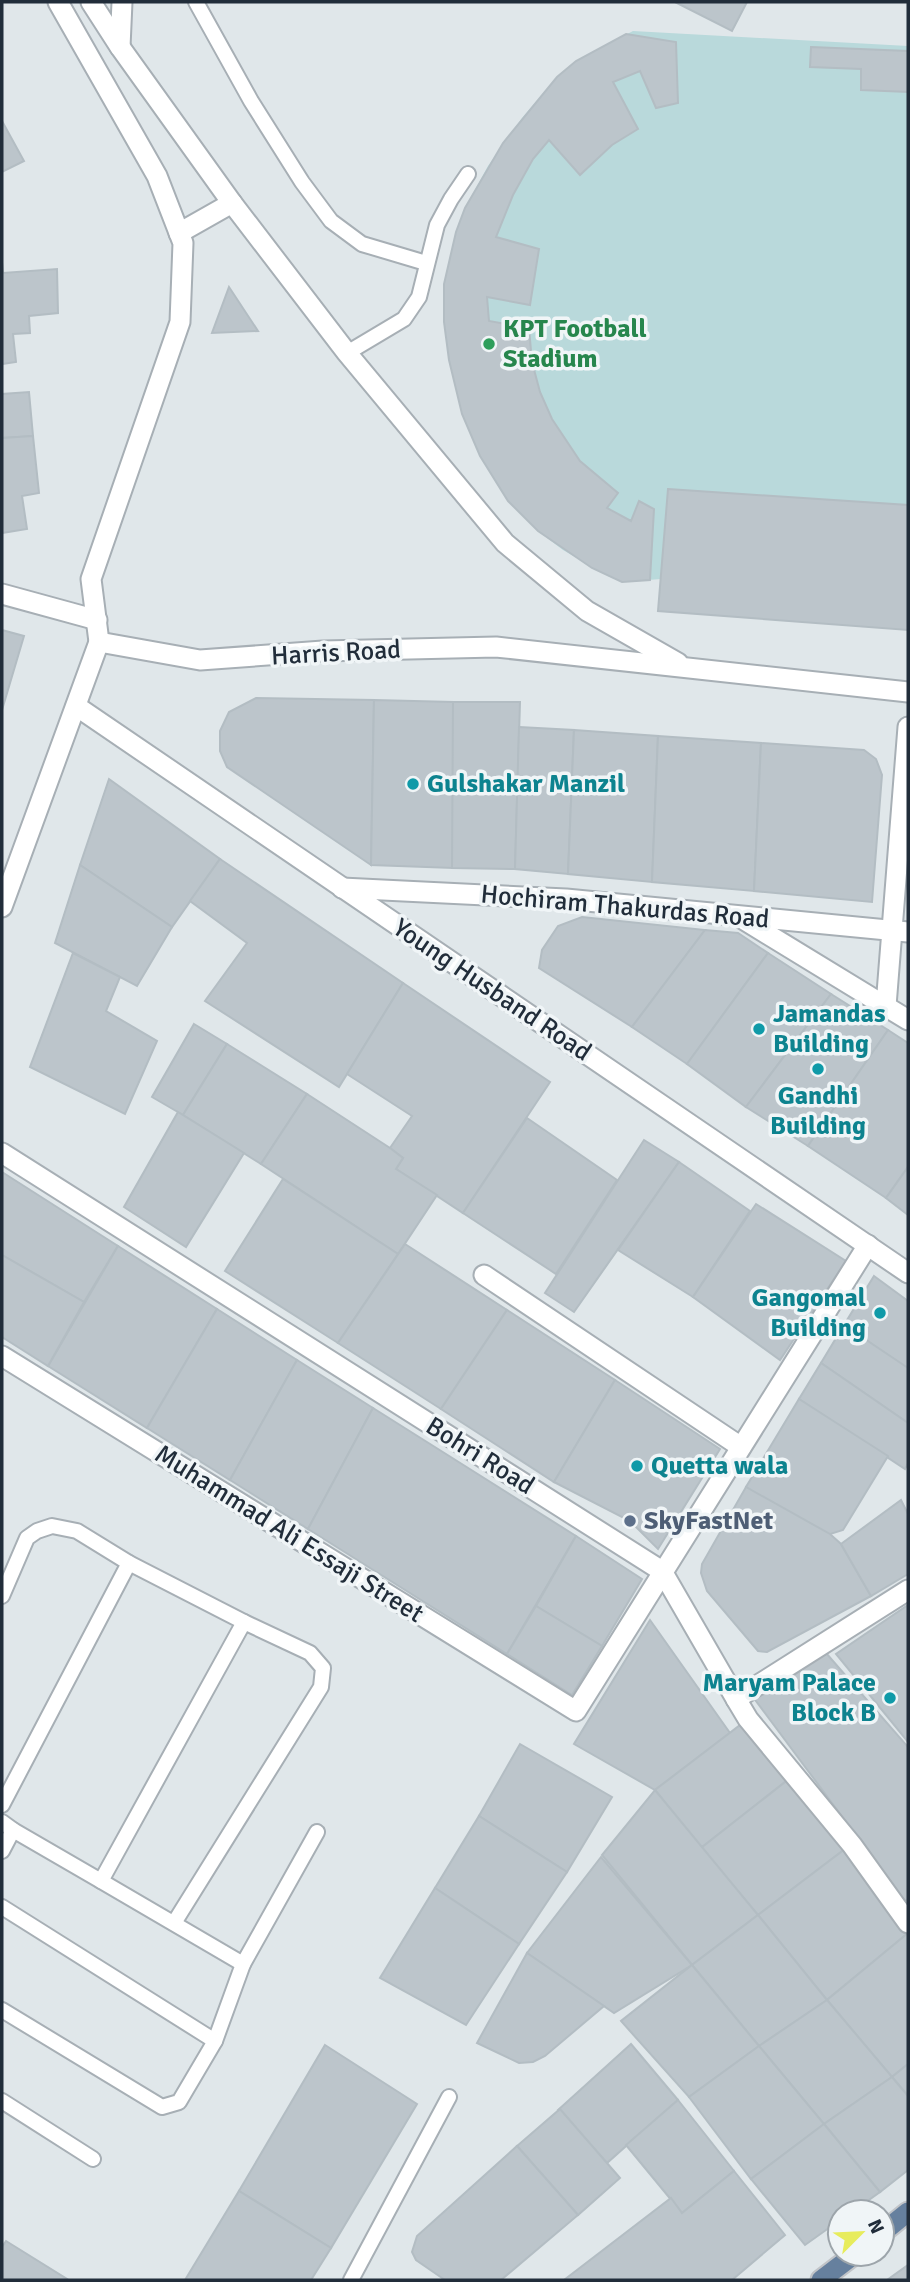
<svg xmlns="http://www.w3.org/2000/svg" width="910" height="2282" viewBox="0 0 910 2282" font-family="Signika,sans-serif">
	<rect width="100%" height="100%" fill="#e0e7ea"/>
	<polygon fill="#b9d9db" points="633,31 908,46 908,630 658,611 661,579 622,582 608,576 563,550 538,531 508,501 462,414 449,360 444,322 456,232 465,208 488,166 522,118 557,77 576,61"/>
	<g fill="#bcc5cb" stroke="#b3bdc3" stroke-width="2">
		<polygon points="675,2 747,2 732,31"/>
		<polygon points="626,34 676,42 678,103 656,108 640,71 613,82 638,129 612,145 580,175 549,140 533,159 513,195 496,237 539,249 530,305 487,297 489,321 529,328 532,362 540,392 552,419 580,461 618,493 607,508 631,521 639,501 654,509 650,580 622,582 592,568 538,531 508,501 480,456 462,414 449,360 444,322 444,284 456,232 465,208 503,143 557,77 576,61"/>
		<polygon points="811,47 908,51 908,92 861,90 861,69 810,67"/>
		<polygon points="2,121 24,161 2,172"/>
		<polygon points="2,262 3,273 57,269 58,313 29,316 30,333 13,334 16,362 2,364"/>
		<polygon points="229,287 258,331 212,333"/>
		<polygon points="29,392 33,436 2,438 2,394"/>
		<polygon points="33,436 39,493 22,496 27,529 2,533 2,438"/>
		<polygon points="668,489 908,505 908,630 658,611"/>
		<polygon points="2,630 24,636 2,710"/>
		<polygon points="256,698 374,700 371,865 227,767 220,751 220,731 229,712"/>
		<polygon points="374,700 453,702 453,868 371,865"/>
		<polygon points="453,702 520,702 515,869 452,868"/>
		<polygon points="519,727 574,730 568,874 515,869"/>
		<polygon points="574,730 658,736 652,882 568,874"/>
		<polygon points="658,736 761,743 754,891 652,882"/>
		<polygon points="761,743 864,750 876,759 882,775 872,902 754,891"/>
		<polygon points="109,779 220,859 172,927 80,865"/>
		<polygon points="220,859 403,983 339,1087 205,1001 247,943 190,901"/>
		<polygon points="80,865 172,927 137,986 55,943"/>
		<polygon points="582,917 705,930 632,1027 539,968 542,950 558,926"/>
		<polygon points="705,930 738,933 768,953 687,1064 632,1027"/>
		<polygon points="73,953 120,977 106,1011 157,1041 125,1114 30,1067"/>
		<polygon points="768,953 831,994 746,1107 687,1064"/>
		<polygon points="403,983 550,1082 463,1213 396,1169 403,1158 390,1148 412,1116 347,1074"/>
		<polygon points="831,994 888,1030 808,1146 746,1107"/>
		<polygon points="194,1024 227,1044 183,1115 152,1097"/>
		<polygon points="888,1030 908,1043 908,1167 886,1198 808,1146"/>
		<polygon points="227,1044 307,1094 261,1164 183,1115"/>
		<polygon points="307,1094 390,1148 403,1158 396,1169 437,1195 398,1254 261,1164"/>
		<polygon points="178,1112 244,1153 186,1247 124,1207"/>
		<polygon points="527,1118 617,1180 556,1274 463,1213"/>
		<polygon points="644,1140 679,1162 574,1312 545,1293"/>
		<polygon points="679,1162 750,1211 693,1297 618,1250"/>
		<polygon points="908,1167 908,1215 886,1198"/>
		<polygon points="2,1172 118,1246 84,1302 2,1255"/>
		<polygon points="283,1179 398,1254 338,1343 225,1271"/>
		<polygon points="756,1204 846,1261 780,1360 693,1297"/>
		<polygon points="405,1244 507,1310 441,1409 338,1343"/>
		<polygon points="118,1246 217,1309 147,1428 48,1366"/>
		<polygon points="2,1255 84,1302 48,1366 2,1337"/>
		<polygon points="874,1276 908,1301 908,1369 844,1325"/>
		<polygon points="217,1309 297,1360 230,1480 147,1428"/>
		<polygon points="507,1310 615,1380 554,1482 441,1409"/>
		<polygon points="844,1325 908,1368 908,1423 821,1363"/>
		<polygon points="297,1360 373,1408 308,1529 230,1480"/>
		<polygon points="821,1363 908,1423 908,1463 905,1469 799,1399"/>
		<polygon points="615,1380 720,1449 658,1549 630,1521 554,1482"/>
		<polygon points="799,1399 888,1456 843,1530 824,1536 746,1487"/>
		<polygon points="373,1408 576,1536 507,1654 308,1529"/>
		<polygon points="746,1487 830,1534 841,1544 871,1596 767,1652 758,1651 707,1591 701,1573 702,1564"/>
		<polygon points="901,1500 908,1514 908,1574 871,1596 841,1544"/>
		<polygon points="576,1536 642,1579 602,1646 536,1606"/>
		<polygon points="908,1605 908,1742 836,1654"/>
		<polygon points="536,1606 602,1646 572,1695 507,1654"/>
		<polygon points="650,1620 730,1733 655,1790 574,1744"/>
		<polygon points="826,1653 908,1747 908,1899 905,1901 753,1697"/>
		<polygon points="748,1719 794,1775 701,1848 655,1790"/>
		<polygon points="520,1744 612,1797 567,1872 479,1816"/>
		<polygon points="794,1775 849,1846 758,1915 701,1848"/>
		<polygon points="655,1790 758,1915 692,1965 602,1855"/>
		<polygon points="479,1816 567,1872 519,1944 435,1888"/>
		<polygon points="849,1846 908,1922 908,1933 827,2000 758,1915"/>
		<polygon points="601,1857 692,1965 614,2013 527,1953"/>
		<polygon points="435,1888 519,1944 466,2025 380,1978"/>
		<polygon points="758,1915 827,2000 759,2046 692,1965"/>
		<polygon points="908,1933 908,2064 892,2077 827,2000"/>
		<polygon points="527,1953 604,2006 545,2056 533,2062 519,2063 477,2043"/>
		<polygon points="692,1965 759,2046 689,2097 621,2021"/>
		<polygon points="827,2000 892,2077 824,2124 759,2046"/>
		<polygon points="631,2044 678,2100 607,2163 558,2110"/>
		<polygon points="325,2045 417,2104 331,2248 239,2191"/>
		<polygon points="759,2046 824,2124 751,2179 689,2097"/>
		<polygon points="908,2064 908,2096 892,2077"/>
		<polygon points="892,2077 908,2096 908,2170 880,2192 824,2124"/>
		<polygon points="678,2100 734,2171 682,2213 626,2145"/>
		<polygon points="560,2109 620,2178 578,2215 517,2146"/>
		<polygon points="824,2124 880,2192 852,2212 840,2212 840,2220 805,2245 751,2179"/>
		<polygon points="517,2146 578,2215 501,2280 445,2280 416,2260 412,2252 417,2236"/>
		<polygon points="734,2171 785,2235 732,2280 564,2280 671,2198 682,2213"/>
		<polygon points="239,2191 331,2248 311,2280 185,2280"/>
		<polygon points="6,2241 67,2279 66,2280 2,2280 2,2247"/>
		<polygon points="908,2265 908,2280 887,2280"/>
	</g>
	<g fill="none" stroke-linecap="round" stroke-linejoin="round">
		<g stroke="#a7afb5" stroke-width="18">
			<g id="service">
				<polyline points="196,2 251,101 302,182 331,221 362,244 426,263"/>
				<polyline points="347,353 404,319 419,297 437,225 451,199 468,174"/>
				<polyline points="2,1596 27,1538 37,1531 52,1526 77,1531 129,1563 244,1622 101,1881 243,1964 215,2041 179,2102 162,2107 2,2010"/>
				<polyline points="2,1805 129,1563"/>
				<polyline points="2,1822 13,1830 2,1851"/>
				<polyline points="13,1830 101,1881"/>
				<polyline points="2,1907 215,2041"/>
				<polyline points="174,1923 321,1687 323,1668 310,1653 244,1622"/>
				<polyline points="243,1964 317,1832"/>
				<polyline points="2,2101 93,2159"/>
				<polyline points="351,2280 449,2097"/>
			</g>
		</g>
		<g stroke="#a7afb5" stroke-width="23">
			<g id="minor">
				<polyline points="2,594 97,620"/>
				<polyline points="342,888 566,899 908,932"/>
				<polyline points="741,918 908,1020"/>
				<polyline points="886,1006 908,727"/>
				<polyline points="2,1153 662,1571 736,1699 908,1590"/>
				<polyline points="484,1275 741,1447"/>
				<polyline points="2,1356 576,1711 868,1245"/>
				<polyline points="736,1699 748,1719 852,1845 908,1923"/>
			</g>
		</g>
		<g stroke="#a7afb5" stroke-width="23">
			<g id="tertiary">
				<polyline points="58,2 157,176 183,243 180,322 91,579 99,642 200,660 323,651 496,647 908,692"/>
				<polyline points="91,2 120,47 232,203 347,353 505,543 587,611 678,663"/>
				<polyline points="120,47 122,2"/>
				<polyline points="179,233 232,203"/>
				<polyline points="76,706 908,1273"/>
				<polyline points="2,907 99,642"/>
			</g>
		</g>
		<g stroke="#c1c4c8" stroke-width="23">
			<g id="primary">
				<polyline points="882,2233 908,2212"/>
				<polyline points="821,2280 855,2254"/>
			</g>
		</g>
		<use href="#service" stroke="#fff" stroke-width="14"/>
		<use href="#minor" stroke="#fff" stroke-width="19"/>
		<use href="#tertiary" stroke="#fff" stroke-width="19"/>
		<use href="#primary" stroke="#66809e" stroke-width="19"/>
	</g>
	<circle fill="#2e9e5b" stroke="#f0f5f7" stroke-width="2.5" cx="489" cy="344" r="7"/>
	<g fill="#0f9aa8" stroke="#f0f5f7" stroke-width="2.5">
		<circle cx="413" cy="784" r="7"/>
		<circle cx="759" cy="1029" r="7"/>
		<circle cx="818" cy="1069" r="7"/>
		<circle cx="880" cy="1313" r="7"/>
		<circle cx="637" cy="1466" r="7"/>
		<circle cx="890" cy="1698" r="7"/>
	</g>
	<circle fill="#5c6f8a" stroke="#f0f5f7" stroke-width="2.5" cx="630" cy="1521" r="7"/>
	<g text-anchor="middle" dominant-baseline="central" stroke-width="7" stroke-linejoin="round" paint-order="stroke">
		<g font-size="26" font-weight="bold" fill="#27864d" stroke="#f0f5f7" text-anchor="start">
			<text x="503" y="329">KPT Football<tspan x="503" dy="30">Stadium</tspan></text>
		</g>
		<g font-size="26" fill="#212d3a" stroke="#f0f5f7">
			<text transform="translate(336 653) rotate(-3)">Harris Road</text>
			<text transform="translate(625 907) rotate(5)">Hochiram Thakurdas Road</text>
			<text transform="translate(492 990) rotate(34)">Young Husband Road</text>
			<text transform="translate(480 1456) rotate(32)">Bohri Road</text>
			<text transform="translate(289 1534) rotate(32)">Muhammad Ali Essaji Street</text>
		</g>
		<g font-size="26" font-weight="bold" fill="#0d838f" stroke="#f0f5f7" text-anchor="start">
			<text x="427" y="784">Gulshakar Manzil</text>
			<text x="773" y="1014">Jamandas<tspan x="773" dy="30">Building</tspan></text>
			<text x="818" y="1096" text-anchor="middle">Gandhi<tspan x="818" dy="30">Building</tspan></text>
			<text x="866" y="1298" text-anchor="end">Gangomal<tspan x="866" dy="30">Building</tspan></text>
			<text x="651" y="1466">Quetta wala</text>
			<text x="876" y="1683" text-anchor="end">Maryam Palace<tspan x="876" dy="30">Block B</tspan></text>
		</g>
		<g font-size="26" font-weight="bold" fill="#4e5e75" stroke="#f0f5f7" text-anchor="start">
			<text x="644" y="1521">SkyFastNet</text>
		</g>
	</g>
	<rect width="910" height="2282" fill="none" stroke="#212d3a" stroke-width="7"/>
	<g transform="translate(861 2233) rotate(66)"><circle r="33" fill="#f0f5f7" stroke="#9da5ab" stroke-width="2"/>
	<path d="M0-5L12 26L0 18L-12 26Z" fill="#e7ec5c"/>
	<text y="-10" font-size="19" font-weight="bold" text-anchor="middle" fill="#212d3a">N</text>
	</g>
</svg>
